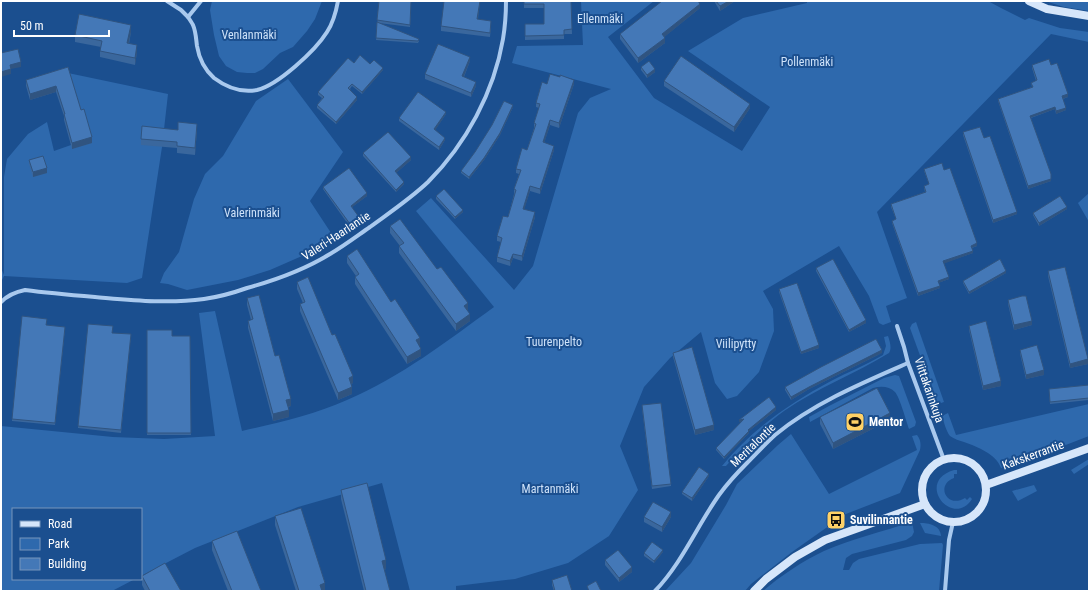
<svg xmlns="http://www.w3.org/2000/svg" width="1090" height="592" viewBox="0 0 1090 592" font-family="'Roboto Condensed',sans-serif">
	<rect width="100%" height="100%" fill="#1b4f8f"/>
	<g fill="#2e69ad">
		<polygon points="212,1 322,1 315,19 307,31 293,47 280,53 263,69 255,73 247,73 237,72 226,66 219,56 214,35 210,10"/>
		<path d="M581,1H654L608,37L654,98L742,151L770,107L688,51L743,18L807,3V1H988L1001,8L1025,20L1029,18L1060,28L1089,32V42L1051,34L877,212L907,298L886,306L891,322L883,325L879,323L869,296L839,246L763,291L773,309L774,331L759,372L737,396L727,399L715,383L701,332L670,358L644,387L620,446L638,490L609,536L568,563L515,579L456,586V591H410L382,483L298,507L195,548L141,576V509H13V579H135L112,591H1V426L113,437L164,439L215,436L199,313L215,311L242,431C277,423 313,415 347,400C401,377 447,341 494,307L416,211L431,198L514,290L533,266L578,113L590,98L611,89L512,63L517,46L583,45Z"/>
		<polygon points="1045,1 1089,1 1089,11 1064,7"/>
		<polygon points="68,73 168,94 162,147 142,278 127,283 4,276 1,282 1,268 4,275 4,177 7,159 28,134 47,122 54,151 71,145 78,105"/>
		<polygon points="288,79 343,152 310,201 335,239 302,256 270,270 238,280 187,290 168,284 160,283 164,273 179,252 194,199 205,174 223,156 256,101"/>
		<polygon points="1089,193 1089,222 1078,203"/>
		<polygon points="916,322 944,402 938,404 937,402 910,328 912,324"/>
		<path d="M888,336C890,342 892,348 889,353C855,374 817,388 784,411C762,427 744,446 726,466H722C751,430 790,403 831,381C848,372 866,365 883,355L886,346L884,337Z"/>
		<path d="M895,375L899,376L916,422L915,426L909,429C906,420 900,398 895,392C889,386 881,386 873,388L810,422L809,417L829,406L884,378Z"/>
		<path d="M1089,404V436L1009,467L1001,468C996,454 978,447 964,442C960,441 954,439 950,436C946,431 944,422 942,416L948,413L956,435Z"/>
		<path d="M791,434L829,494L917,450L912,436L917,435C921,440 921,445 920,450L900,493L833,519V523L792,552L751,584L745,591H665L691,563L726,505L737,484L778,445Z"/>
		<polygon points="1089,459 1089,464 1074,474 1071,470"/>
		<path d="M954,470H957V474H954V478C935,485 947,509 965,498L967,500L970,497L972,499C953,529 914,482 954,470Z"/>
		<polygon points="1034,485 1037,491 1018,501 1012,491"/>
		<path d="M912,522L914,532L912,536L906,540L852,554L846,558L843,570H849L853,563L859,559L920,544L942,543L943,545L939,591H763C780,576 803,561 824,551C851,539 884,531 912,522Z"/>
		<path d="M920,523C929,523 940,525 941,536L925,533Z"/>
	</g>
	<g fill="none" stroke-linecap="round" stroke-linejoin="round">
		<g stroke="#a9c9ee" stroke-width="4">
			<polyline points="167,1 181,10 188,17 201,1"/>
			<path d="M188,17C190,20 192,23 193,25C196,32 196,39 197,46C199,58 205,70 214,78C226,87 241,93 257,90C278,85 315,51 327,32C333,23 336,12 338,1"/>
			<path d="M1,302C8,295 15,292 25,290C48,293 71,295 95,297C131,300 167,304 204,299C218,297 233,293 247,288C276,280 304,270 330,254C344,246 357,236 370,227C389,213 410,199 428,182C466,144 494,92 503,39C505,27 506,14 506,1"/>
			<polyline points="897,326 904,347 908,363 944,460"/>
			<path d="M655,591C682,563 697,526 719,495C727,484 737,473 747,463C756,454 765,444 775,435C814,403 862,383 908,363"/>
			<polyline points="945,591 949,540 953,522"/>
		</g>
		<g stroke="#d6e6fa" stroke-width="8">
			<polyline points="1029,1 1047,9 1089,16"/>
			<circle cx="954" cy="490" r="32"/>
			<polyline points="986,485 1089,448"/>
			<polyline points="754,591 766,579 795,557 825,540 925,504"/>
		</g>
	</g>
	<g fill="#3a679d">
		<polygon points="379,1 411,1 410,27 379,23 419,41 418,43 376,40"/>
		<polygon points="480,1 478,19 491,26 490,37 441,31 441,26"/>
		<polygon points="524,1 571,1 572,34 564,34 564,39 525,40 525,24 544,24 544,8 524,8"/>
		<polygon points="714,1 735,1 720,11"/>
		<polygon points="700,8 664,37 665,43 638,63 620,39 620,34"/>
		<polygon points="131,32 129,44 137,52 135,65 100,57 100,51 101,47 75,42 75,35"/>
		<polygon points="470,61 464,77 476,86 471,97 425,79 425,74"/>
		<polygon points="370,64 383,70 362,94 352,86 350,89 357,100 336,124 317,108 317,105 322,98 318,95 318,92"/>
		<polygon points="1032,65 1051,65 1068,97 1063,99 1066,110 1056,114 1055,109 1031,118 1051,181 1028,189 998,101 998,99 1032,87 1031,83 1036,81 1032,68"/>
		<polygon points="68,67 92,143 72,149 64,120 64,116 56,92 30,100 26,86 26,80"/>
		<polygon points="641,67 655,72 647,78 641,70"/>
		<polygon points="708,75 750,108 734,132 664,86 664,81"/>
		<polygon points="574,84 559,128 550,125 544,143 554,150 540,194 530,191 524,209 535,217 522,261 513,258 510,266 497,262 497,257 501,242 497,241 497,236 508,217 514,194 514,189 519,174 516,173 516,169 527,150 534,128 534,123 539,108 536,107 536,103"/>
		<polygon points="513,107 500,135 484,160 469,179 461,173 461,171"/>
		<polygon points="446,114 435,130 445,140 439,150 399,121 399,118"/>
		<polygon points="178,130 197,130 195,155 177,153 177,148 141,145 141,139"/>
		<polygon points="963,132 984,138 1017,214 993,223 963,135"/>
		<polygon points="363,153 411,160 396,173 404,184 396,192 363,156"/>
		<polygon points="29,160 47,173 33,177 29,164"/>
		<polygon points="924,169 944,170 977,246 972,248 973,253 944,263 949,279 938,283 940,288 918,296 892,223 892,221 896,219 891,207 891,204 925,192 924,188 924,186 929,184 924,171"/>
		<polygon points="323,187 367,196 352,207 359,220 350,227 323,189"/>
		<polygon points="436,196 463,212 455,219 436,199"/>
		<polygon points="1067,209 1039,226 1033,215 1033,213"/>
		<polygon points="390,226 468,310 467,311 470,321 456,331 399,253 399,246 400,246 390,233"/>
		<polygon points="347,256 420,345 419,345 421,356 407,364 355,284 355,277 356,276 347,263"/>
		<polygon points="816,268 866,323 849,332 816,271"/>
		<polygon points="1048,271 1088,364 1070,368 1048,276"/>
		<polygon points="1006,273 969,294 963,283 963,281"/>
		<polygon points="297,282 332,335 353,383 351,384 352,394 338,400 300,311 300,304 303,303 297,289"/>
		<polygon points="779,289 819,348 801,354 779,292"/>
		<polygon points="247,298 275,356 291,406 288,407 289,417 273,421 248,328 248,321 251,320 247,305"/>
		<polygon points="1008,300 1032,325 1014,330 1008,304"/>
		<polygon points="46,325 65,327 55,425 12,421 12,419"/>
		<polygon points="969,326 1001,386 983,390 969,330"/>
		<polygon points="147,330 172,336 190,336 191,435 147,435"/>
		<polygon points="112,333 131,334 121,433 78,428 78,426"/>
		<polygon points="1020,350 1044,375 1026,379 1020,354"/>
		<polygon points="673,353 714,430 695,435 673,357"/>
		<polygon points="882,353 809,389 791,400 785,390 785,387"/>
		<polygon points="1089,385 1089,400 1050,404 1049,389"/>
		<polygon points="642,408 671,484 671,486 652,489"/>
		<polygon points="776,410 749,431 749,433 724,459 716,450 716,448 742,422 739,422"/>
		<polygon points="820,417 890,420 833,449 820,424"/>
		<polygon points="709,476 692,501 682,494 682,492"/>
		<polygon points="341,490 386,569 384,570 390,591 364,591 341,499"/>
		<polygon points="275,516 325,591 296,591 275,525"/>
		<polygon points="644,517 671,517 662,532 644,522"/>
		<polygon points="212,541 261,591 228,591 212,550"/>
		<polygon points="663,552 654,563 644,556 644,553"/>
		<polygon points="605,560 632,572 619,582 605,565"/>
		<polygon points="142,576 181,591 145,591 142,585"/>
		<polygon points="552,580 572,591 554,591 552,585"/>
	</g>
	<g fill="#305480">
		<polygon points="480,1 480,3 477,24 477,19"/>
		<polygon points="729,1 735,1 720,11 720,6"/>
		<polygon points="700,4 700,8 662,39 662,34"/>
		<polygon points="131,25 131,32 127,50 127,43"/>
		<polygon points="665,38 665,43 638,63 638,58"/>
		<polygon points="137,45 137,52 135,65 135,58"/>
		<polygon points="470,57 470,61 462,81 462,76"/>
		<polygon points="21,62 21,67 11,69 11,74 1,77 1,72 10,65"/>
		<polygon points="383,68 383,70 362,94 362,92"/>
		<polygon points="655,69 655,72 647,78 647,75"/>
		<polygon points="574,80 574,84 559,128 559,123"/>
		<polygon points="476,82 476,86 471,97 471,93"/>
		<polygon points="56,86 56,92 30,100 30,94"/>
		<polygon points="1068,94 1068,97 1062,99 1062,96"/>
		<polygon points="357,97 357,100 336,124 336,122"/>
		<polygon points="750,104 750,108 734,132 734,127"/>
		<polygon points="513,105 513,107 500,135 484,160 469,179 469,177"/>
		<polygon points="1055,107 1055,109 1030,118 1030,116"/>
		<polygon points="1066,108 1066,110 1056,114 1056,111"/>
		<polygon points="446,112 446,114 434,132 434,129"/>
		<polygon points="550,120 550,125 543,147 543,142"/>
		<polygon points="197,124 197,130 195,155 195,148"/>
		<polygon points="92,137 92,143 72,149 72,143"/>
		<polygon points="445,138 445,140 439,150 439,147"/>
		<polygon points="554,146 554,150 540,194 540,189"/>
		<polygon points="411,157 411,160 395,174 395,171"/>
		<polygon points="47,168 47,173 33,177 33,172"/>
		<polygon points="1051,179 1051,181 1028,189 1028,186"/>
		<polygon points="404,182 404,184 396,192 396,190"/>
		<polygon points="530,186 530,191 523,214 523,209"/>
		<polygon points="367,193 367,196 351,208 351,206"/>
		<polygon points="1067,207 1067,209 1039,226 1039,223"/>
		<polygon points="463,210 463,212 455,219 455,217"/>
		<polygon points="535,212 535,217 522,261 522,256"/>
		<polygon points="1017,212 1017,214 993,223 993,220"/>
		<polygon points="359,217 359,220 350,227 350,224"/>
		<polygon points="977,243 977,246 971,248 971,246"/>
		<polygon points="973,251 973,253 943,264 943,261"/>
		<polygon points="513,254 513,258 510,266 510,261"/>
		<polygon points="1006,271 1006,273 969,294 969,292"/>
		<polygon points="949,277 949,279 938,283 938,281"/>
		<polygon points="940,286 940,288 918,296 918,293"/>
		<polygon points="468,303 468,310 464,313 464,306"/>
		<polygon points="470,314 470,321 456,331 456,324"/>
		<polygon points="866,320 866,323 849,332 849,330"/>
		<polygon points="1032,321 1032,325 1014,330 1014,325"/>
		<polygon points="420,338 420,345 416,347 416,340"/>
		<polygon points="819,345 819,348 801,354 801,352"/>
		<polygon points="421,349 421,356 407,364 407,357"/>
		<polygon points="882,350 882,353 809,389 791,400 791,397 809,387"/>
		<polygon points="1088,359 1088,364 1070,368 1070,364"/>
		<polygon points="1044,370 1044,375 1026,379 1026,375"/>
		<polygon points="353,376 353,383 349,385 349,378"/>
		<polygon points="1001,381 1001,386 983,390 983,386"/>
		<polygon points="352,387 352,394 338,400 338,393"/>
		<polygon points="291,399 291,406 286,407 286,400"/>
		<polygon points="776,407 776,410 748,432 748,430"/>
		<polygon points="289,410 289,417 273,421 273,414"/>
		<polygon points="890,413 890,420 833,449 833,443"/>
		<polygon points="744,419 744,421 739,422 739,420"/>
		<polygon points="714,425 714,430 695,435 695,430"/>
		<polygon points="749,431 749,433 724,459 724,457"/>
		<polygon points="709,474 709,476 692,501 692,498"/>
		<polygon points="671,512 671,517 662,532 662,527"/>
		<polygon points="663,550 663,552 654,563 654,561"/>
		<polygon points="386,560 386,569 382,570 382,561"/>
		<polygon points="632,567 632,572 619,582 619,578"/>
		<polygon points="325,583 325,591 320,591 320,585"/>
	</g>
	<g fill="#4478b7" stroke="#305480">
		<polygon points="379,1 411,1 410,25 377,20"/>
		<polygon points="444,1 480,1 477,19 491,21 490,33 441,26"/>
		<polygon points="524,1 571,1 572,29 564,30 564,35 525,36 525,24 544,24 544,4 524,4"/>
		<polygon points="662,1 698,1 700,4 662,34 665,38 638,58 620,34"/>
		<polygon points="716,1 729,1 720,6"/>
		<polygon points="79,14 131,25 127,43 137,45 135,58 100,51 102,41 75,35"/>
		<polygon points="377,22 419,39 418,41 376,38"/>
		<polygon points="438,44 470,57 462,76 476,82 471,93 425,74"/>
		<polygon points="18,49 21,62 10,65 11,69 1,72 1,53"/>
		<polygon points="360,55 370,64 374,60 383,68 362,92 352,84 348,88 357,97 336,122 317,105 324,97 318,92 348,58 354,63"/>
		<polygon points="681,56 750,104 734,127 664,81"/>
		<polygon points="1049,59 1051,65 1057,63 1068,94 1062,96 1066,108 1056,111 1055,107 1030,116 1051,174 1051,179 1028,186 998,99 1033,87 1031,83 1037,80 1032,65"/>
		<polygon points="649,61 655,69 647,75 641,67"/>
		<polygon points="68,67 81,110 84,109 92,137 72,143 64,114 65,114 56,86 30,94 26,80"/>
		<polygon points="550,74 560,77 560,75 574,80 559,123 550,120 543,142 554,146 540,189 530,186 523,209 535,212 522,256 513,254 510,261 497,257 502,238 497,236 503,216 508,217 516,190 514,189 521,170 516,169 522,148 527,150 536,124 534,123 540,104 536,103 542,82 547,84"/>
		<polygon points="418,92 446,112 434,129 445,138 439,147 399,118"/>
		<polygon points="504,101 513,105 500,133 484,158 469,177 461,171 475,152 492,125"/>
		<polygon points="178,122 197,124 195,148 177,146 177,142 141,139 142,126 178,130"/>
		<polygon points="980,127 984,138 990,136 1017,212 993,220 963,132"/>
		<polygon points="388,132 411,157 395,171 404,182 396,190 363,153"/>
		<polygon points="43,156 47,168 33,172 29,160"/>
		<polygon points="942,163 944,170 950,168 977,243 971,246 973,251 943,261 949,277 938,281 940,286 918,293 892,221 896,219 891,204 926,192 924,186 929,184 924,169"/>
		<polygon points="349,168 367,193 351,206 359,217 350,224 323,187"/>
		<polygon points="444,189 463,210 455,217 436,196"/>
		<polygon points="1060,196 1067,207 1039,223 1033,213"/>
		<polygon points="400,219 437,269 441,267 468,303 464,306 470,314 456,324 399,246 404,243 390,226"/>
		<polygon points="357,249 391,302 395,299 420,338 416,340 421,349 407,357 355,277 359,274 347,256"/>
		<polygon points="833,259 866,320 849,330 816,268"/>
		<polygon points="1000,259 1006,271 969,292 963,281"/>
		<polygon points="1065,267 1088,359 1070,364 1048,271"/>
		<polygon points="308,277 332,335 335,334 353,376 349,378 352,387 338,393 300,304 305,302 297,282"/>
		<polygon points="797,283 819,345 801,352 779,289"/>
		<polygon points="259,295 275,356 279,355 291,399 286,400 289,410 273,414 248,321 253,319 247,298"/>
		<polygon points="1022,296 1026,296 1032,321 1014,325 1008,300"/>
		<polygon points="22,316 47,319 46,325 65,327 55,423 12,419"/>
		<polygon points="986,321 1001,381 983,386 969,326"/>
		<polygon points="88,324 113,326 112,333 131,334 121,430 78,426"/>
		<polygon points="147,330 172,330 172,336 190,336 191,433 147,433"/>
		<polygon points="876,339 882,350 809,387 791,397 785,387 821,367"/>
		<polygon points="1037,345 1044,370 1026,375 1020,350"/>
		<polygon points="692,347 714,425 695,430 673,353"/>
		<polygon points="1089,385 1089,398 1050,402 1049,389"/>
		<polygon points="877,388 890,413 833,443 820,417"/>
		<polygon points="769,397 776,407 748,430 749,431 724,457 716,448 744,419 739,420"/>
		<polygon points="661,403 671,484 652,486 642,405"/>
		<polygon points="699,467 709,474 692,498 682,492"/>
		<polygon points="367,483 386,560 382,561 390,591 366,591 341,490"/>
		<polygon points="653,502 671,512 662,527 644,517"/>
		<polygon points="301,508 325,583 320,585 322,591 299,591 275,516"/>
		<polygon points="237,531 261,591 232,591 212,541"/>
		<polygon points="652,542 663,550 654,561 644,553"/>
		<polygon points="618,550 632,567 619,578 605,560"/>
		<polygon points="165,563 181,591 150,591 142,576"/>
		<polygon points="567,575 572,591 555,591 552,580"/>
		<polygon points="596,581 601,591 589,591 587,586"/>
	</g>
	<defs>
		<g id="stadium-square" transform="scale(1)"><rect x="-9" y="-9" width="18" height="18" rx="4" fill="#ffd166" stroke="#1b4f8f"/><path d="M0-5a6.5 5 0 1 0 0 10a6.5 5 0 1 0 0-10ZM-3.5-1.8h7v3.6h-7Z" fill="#111"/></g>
		<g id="bus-square" transform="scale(1)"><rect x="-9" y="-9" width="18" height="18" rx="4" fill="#ffd166" stroke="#1b4f8f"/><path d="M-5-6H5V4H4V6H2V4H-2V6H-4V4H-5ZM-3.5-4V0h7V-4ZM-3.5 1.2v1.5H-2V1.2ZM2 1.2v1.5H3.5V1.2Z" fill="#111"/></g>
	</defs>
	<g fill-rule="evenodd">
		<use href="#stadium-square" x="855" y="422"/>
		<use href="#bus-square" x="836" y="520"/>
	</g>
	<g text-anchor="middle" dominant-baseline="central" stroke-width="4" stroke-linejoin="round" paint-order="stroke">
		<g font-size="12" fill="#cfe3fa" stroke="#1b4f8f">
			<text x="600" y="19">Ellenmäki</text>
			<text x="249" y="35">Venlanmäki</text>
			<text x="807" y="62">Pollenmäki</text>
			<text x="252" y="213">Valerinmäki</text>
			<text x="554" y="342">Tuurenpelto</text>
			<text x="736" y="344">Viilipytty</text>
			<text x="550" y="489">Martanmäki</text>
		</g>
		<g font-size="12" fill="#fff" stroke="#1b4f8f">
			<text transform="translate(336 236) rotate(-33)">Valeri-Haarlantie</text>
			<text transform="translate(929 390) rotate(71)">Viittakarinkuja</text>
			<text transform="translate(753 445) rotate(-44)">Meritalontie</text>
			<text transform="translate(1033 455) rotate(-20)">Kakskerrantie</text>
		</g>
		<g font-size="12" font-weight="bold" fill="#fff" stroke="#1b4f8f" text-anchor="start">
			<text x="869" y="422">Mentor</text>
			<text x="850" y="520">Suvilinnantie</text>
		</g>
	</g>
	<rect width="1090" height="592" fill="none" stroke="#ffffff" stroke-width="4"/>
	<rect x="12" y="508" width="130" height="72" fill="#1b4f8f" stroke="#7695bc"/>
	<rect x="20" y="521" width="20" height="6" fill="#d6e6fa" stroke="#7695bc"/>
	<text x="48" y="528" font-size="12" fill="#ffffff">Road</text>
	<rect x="20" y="538" width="20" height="12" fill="#2e69ad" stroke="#7695bc"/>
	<text x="48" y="548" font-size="12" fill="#ffffff">Park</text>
	<rect x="20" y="558" width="20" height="12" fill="#4478b7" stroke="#7695bc"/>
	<text x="48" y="568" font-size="12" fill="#ffffff">Building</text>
	<path d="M14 30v6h95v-6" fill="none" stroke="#ffffff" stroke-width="2"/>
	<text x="20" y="30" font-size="12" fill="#ffffff" stroke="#1b4f8f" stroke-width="3" paint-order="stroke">50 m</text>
</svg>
